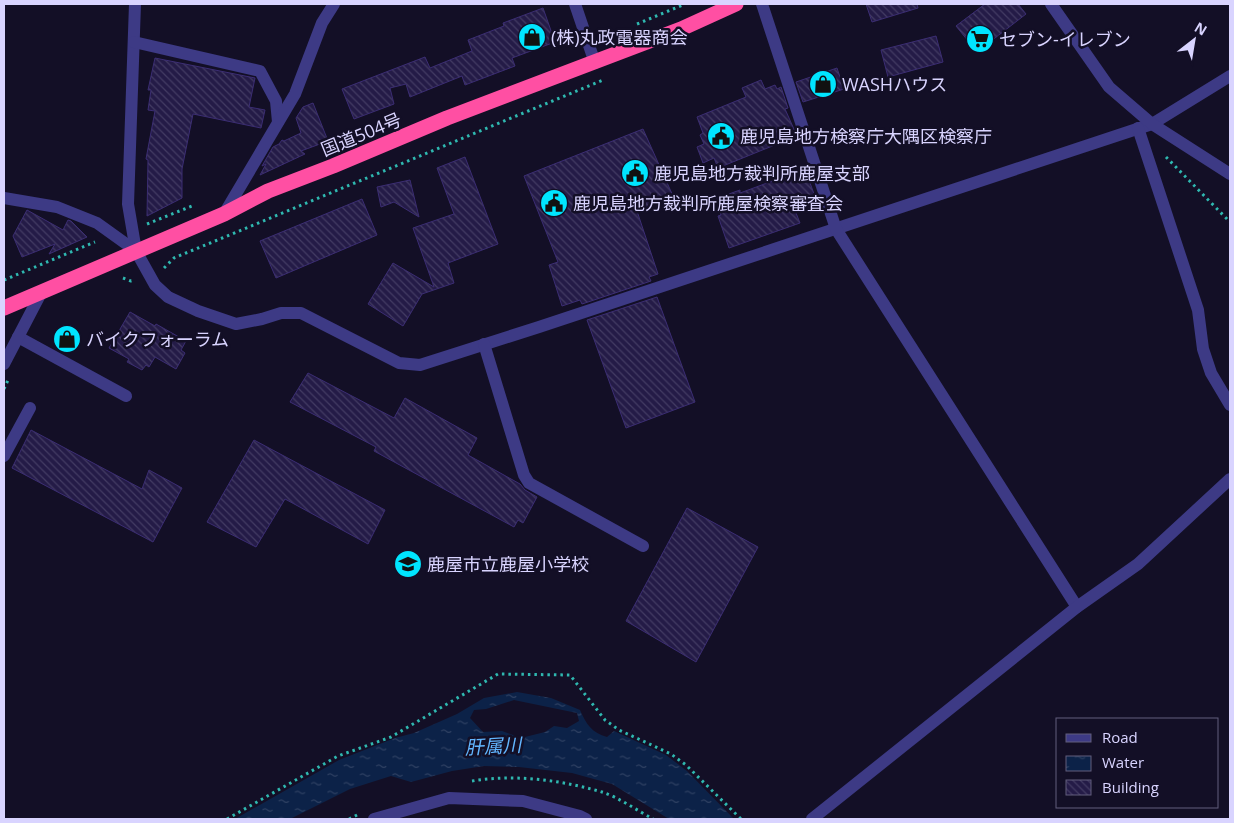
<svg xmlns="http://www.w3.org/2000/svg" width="1234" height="823" viewBox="0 0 1234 823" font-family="'Open Sans','Noto Sans JP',sans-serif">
	<defs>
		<pattern id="water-ripples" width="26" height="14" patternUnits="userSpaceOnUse" patternTransform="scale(1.25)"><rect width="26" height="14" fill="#0c2248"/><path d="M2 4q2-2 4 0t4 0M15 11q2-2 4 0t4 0" fill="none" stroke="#2f4163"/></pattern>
		<pattern id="building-back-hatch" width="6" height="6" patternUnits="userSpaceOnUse" patternTransform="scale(1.25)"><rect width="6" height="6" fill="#241b47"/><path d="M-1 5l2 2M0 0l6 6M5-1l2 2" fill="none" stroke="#433b63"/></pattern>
	</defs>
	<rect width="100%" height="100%" fill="#130f26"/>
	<path fill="url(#water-ripples)" fill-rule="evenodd" d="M517,692L551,698L580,710C586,724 592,733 607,737L614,731L666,755L687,771L734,819H669L612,784L572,773L519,767L484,766L452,771L411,782L391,776L350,789L290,819H235L339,760L395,738L414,733L457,714L484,698ZM514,700L577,713L579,721L567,728L554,726L545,732L521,738L502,731L483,732L470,718L474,710L486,709Z"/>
	<g fill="url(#building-back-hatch)" stroke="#3b2d73">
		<polygon points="866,4 917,4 918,8 872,22"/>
		<polygon points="985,4 1018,4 1026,14 977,52 956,26"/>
		<polygon points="543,8 555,42 512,58 515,66 465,85 462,76 410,97 406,84 390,88 394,104 354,119 342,89 425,57 430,68 472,51 468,40 504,26 503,23"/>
		<polygon points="936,36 943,62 888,77 881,50"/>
		<polygon points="155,58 255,78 249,107 265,110 261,128 193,114 182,169 182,198 147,216 148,160 146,159 155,111 148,110 151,90 148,90"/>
		<polygon points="837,68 844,89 803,102 796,82"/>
		<polygon points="761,80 765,89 775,85 777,89 781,87 788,108 785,109 797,136 718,168 714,158 703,163 697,147 704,144 700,135 703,133 697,117 746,97 742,88"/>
		<polygon points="313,103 328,141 301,151 305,154 260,175 266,164 262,166 273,147 279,144 282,140 284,141 301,133 296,118 303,107"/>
		<polygon points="643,129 673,196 637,211 658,274 649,277 651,281 582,304 580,300 562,306 549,265 558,262 524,176"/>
		<polygon points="465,157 498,244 448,263 454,283 422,294 403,326 368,304 393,263 434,287 413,228 454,214 437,168"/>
		<polygon points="805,169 818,205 796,213 800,223 729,248 718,216 721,215 715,199 740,190 740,193"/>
		<polygon points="410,180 419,217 394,202 381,207 377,187"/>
		<polygon points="362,199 377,235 276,278 260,241"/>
		<polygon points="27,210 63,230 68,220 71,221 87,237 49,254 55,244 22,257 13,236"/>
		<polygon points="657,297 695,402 626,428 587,320"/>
		<polygon points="130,312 155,326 156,324 186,341 181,350 185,353 176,369 155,357 149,367 146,365 142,370 127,362 129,359 109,348"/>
		<polygon points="308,373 394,418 405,398 477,438 468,455 520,484 525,490 537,497 523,523 518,520 514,527 374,451 376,447 290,402"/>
		<polygon points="31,430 142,489 149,470 182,488 153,542 12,468"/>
		<polygon points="254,440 385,510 368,544 285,499 256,547 207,522"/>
		<polygon points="687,508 758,547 696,662 626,621"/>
	</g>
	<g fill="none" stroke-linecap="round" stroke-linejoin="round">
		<g stroke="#2fb8b0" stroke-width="3" stroke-dasharray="2.5 4" stroke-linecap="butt">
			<polyline points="637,24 685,4"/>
			<polyline points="1166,157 1230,222"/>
			<polyline points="147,224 192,206"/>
			<polyline points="164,268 174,258 603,80"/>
			<polyline points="123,278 131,281 135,280"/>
			<polyline points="4,280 95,242"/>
			<polyline points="4,389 8,380"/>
			<path d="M472,781C515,774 561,780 602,792C618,797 638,811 653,819"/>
			<polyline points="227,819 338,756 391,737 498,674 570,675 605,720 619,730 671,754 686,765 741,819"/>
			<polyline points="349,819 359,814"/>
		</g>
		<g stroke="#3d3a85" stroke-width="12">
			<polyline points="135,4 128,204 136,251 155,285 168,297 198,311 236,324 262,319 281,313 301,313 399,363 420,365 539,327 1152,124 1230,76"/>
			<polyline points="575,4 595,63"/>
			<polyline points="762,4 836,229 1077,607"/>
			<polyline points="1051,4 1109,87 1152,124 1230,174"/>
			<polyline points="134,42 260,71 276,101 278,122"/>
			<polyline points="1138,128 1198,310 1203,349 1211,373 1230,405"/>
			<polyline points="4,198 57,207 97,223 136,251"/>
			<polyline points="224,214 295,94 322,23 334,4"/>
			<polyline points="18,337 126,396"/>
			<polyline points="484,344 524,475 529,483 643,546"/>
			<polyline points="4,364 41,293"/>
			<polyline points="4,456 30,408"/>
			<polyline points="374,819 449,798 523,801 580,816 586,819"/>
			<polyline points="812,819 1077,607 1138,564 1230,479"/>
		</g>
		<polyline stroke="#ff4fa3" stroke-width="15" points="4,308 224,214 268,191 333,166 447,118 681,29 736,4"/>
	</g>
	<defs>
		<g id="shop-disc" transform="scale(1.4375)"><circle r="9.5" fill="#00e5ff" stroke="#130f26"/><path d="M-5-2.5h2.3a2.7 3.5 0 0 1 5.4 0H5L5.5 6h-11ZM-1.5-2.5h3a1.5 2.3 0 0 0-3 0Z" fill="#111"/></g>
		<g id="supermarket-disc" transform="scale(1.4375)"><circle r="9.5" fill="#00e5ff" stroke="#130f26"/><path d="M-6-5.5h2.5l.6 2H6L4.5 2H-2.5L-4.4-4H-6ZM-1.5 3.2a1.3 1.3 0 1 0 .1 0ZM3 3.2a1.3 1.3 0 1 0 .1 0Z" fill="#111"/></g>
		<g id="civic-disc" transform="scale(1.4375)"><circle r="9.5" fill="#00e5ff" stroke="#130f26"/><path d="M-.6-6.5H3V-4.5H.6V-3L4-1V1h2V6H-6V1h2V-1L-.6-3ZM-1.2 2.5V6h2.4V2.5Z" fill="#111"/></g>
		<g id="school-disc" transform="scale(1.4375)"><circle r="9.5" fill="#00e5ff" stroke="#130f26"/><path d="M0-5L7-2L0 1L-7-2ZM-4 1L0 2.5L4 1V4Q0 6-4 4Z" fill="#111"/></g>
	</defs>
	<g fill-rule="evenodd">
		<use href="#shop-disc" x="532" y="37"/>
		<use href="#supermarket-disc" x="980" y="39"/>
		<use href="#shop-disc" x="823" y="84"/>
		<use href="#civic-disc" x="721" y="136"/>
		<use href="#civic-disc" x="635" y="173"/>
		<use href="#civic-disc" x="554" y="203"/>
		<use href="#shop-disc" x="67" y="339"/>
		<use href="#school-disc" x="408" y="564"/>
	</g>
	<g text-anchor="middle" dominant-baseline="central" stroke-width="5" stroke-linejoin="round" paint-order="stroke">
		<g font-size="18" fill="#d9d4ff" stroke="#130f26" text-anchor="start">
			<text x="551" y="37">(株)丸政電器商会</text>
			<text x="999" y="39">セブン-イレブン</text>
			<text x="842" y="84">WASHハウス</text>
			<text x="740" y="136">鹿児島地方検察庁大隅区検察庁</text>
			<text x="654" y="173">鹿児島地方裁判所鹿屋支部</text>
			<text x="573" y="203">鹿児島地方裁判所鹿屋検察審査会</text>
			<text x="86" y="339">バイクフォーラム</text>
			<text x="427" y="564">鹿屋市立鹿屋小学校</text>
		</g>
		<g font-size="18" fill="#d9d4ff" stroke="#130f26">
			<text transform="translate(361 134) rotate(-22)">国道504号</text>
		</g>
		<g font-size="19" font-style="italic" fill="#62b6ff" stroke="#130f26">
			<text transform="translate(493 746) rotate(-3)">肝属川</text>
		</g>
	</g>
	<rect width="1234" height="823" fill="none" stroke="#d9d4ff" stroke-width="10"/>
	<rect x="1056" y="718" width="162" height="90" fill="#130f26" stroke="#625e7d"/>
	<rect x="1066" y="734" width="25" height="8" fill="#3d3a85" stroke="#625e7d"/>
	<text x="1102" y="743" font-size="15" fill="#d9d4ff">Road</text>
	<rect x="1066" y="756" width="25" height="15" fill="url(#water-ripples)" stroke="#625e7d"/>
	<text x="1102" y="768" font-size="15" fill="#d9d4ff">Water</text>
	<rect x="1066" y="780" width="25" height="15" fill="url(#building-back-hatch)" stroke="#625e7d"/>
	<text x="1102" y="793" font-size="15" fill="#d9d4ff">Building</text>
	<g transform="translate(1194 40) rotate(31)" stroke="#130f26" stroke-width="4" paint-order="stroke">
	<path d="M0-4L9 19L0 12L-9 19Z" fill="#d9d4ff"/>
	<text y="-8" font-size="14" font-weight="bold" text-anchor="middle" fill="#d9d4ff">N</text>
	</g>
</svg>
